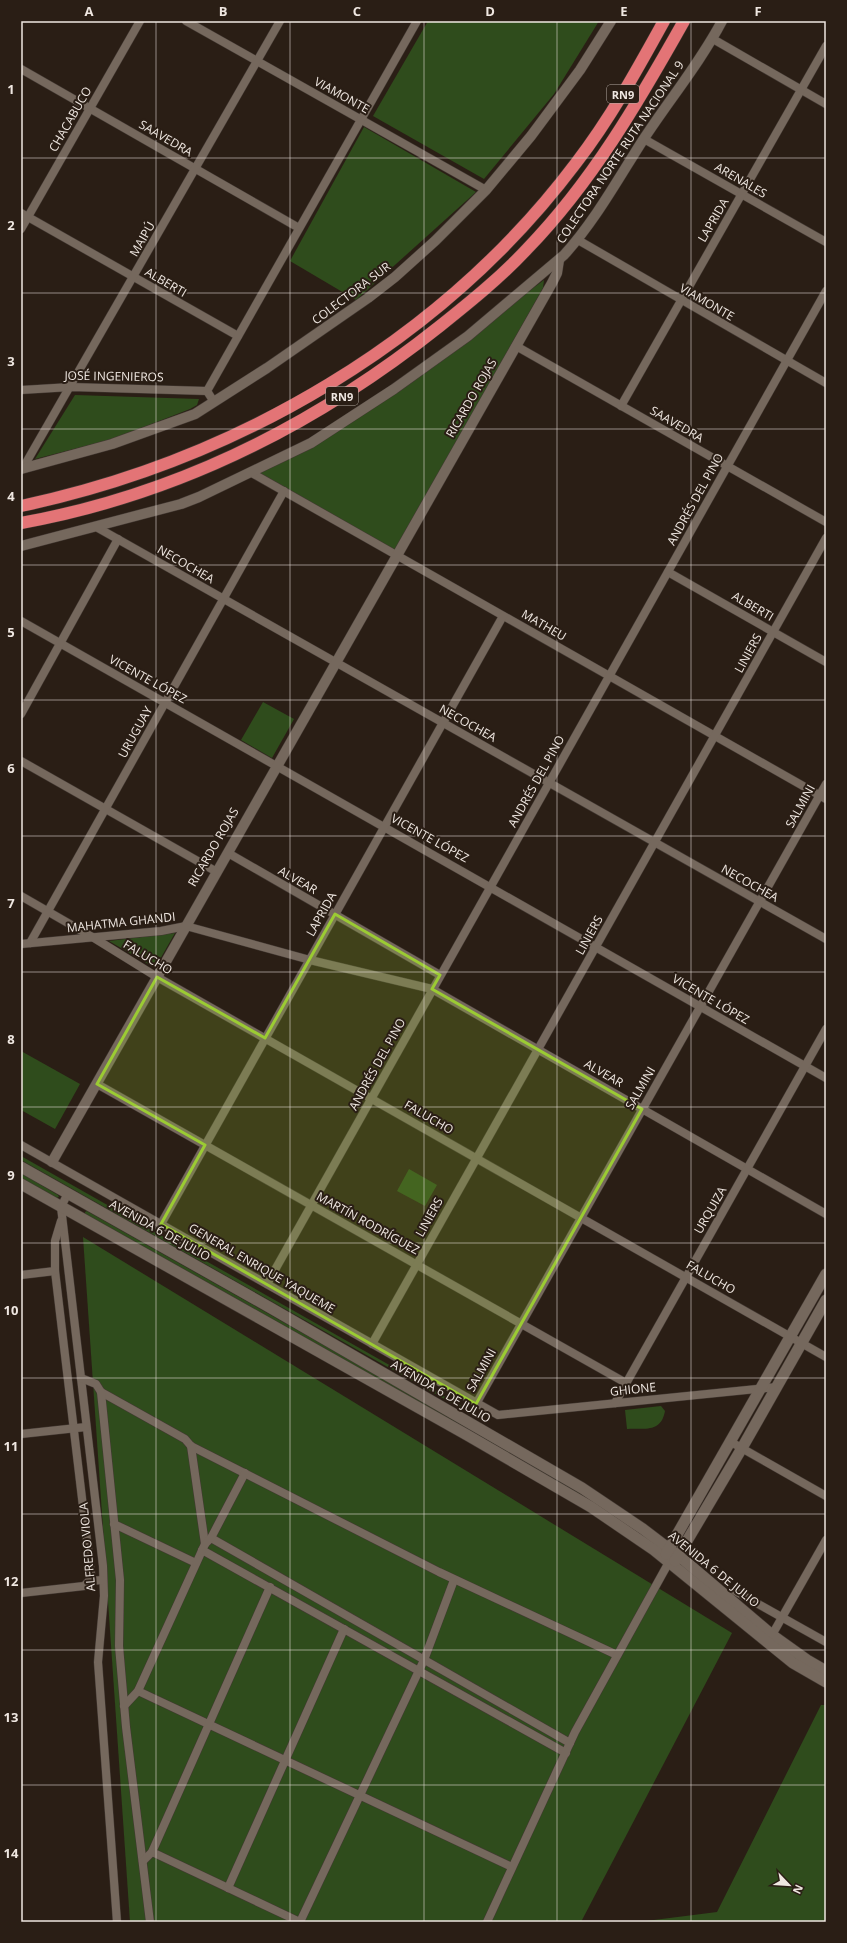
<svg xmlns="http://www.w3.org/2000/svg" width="847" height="1943" viewBox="0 0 847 1943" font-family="'Open Sans',sans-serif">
	<rect width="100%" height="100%" fill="#2a1e15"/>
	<g fill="#2f4c1c">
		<polygon points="428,21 599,21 554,94 484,179 373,116"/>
		<polygon points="364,127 476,192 356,300 290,261"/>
		<polygon points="544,280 543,288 394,553 250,472 311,443 468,336"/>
		<polygon points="75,395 199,399 197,405 190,409 113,439 35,459"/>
		<polygon points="263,702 294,719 272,758 241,740"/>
		<polygon points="175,933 155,968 109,941"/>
		<polygon points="21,1051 80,1084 55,1129 21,1110"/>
		<polygon points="21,1156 474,1413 478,1418 21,1160"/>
		<polygon points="409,1169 437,1185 425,1206 397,1191"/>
		<polygon points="21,1173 58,1195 59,1197 56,1198 21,1178"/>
		<polygon points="87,1211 490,1439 615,1513 661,1549 614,1516 85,1215 85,1212"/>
		<polygon points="83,1237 732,1633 581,1922 130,1922"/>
		<path d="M661,1406L665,1411C661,1433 645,1428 627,1429L625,1410Z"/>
		<polygon points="821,1705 826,1705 826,1922 638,1922 717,1912"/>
	</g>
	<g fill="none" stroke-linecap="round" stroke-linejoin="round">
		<g stroke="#433933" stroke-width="9">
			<g id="minor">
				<polyline points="186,21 486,190"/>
				<polyline points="713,39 826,104"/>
				<polyline points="21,69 299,228"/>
				<polyline points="644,139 826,242"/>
				<polyline points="21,213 238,336"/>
				<polyline points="21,229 140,21"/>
				<polyline points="578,240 826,383"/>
				<polyline points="516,346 826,522"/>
				<polyline points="21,390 71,387 207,391"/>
				<polyline points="214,402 207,391 417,21"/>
				<polyline points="621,406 826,46"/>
				<polyline points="23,468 280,21"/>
				<polyline points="250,472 826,799"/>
				<polyline points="98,528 826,939"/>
				<polyline points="668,572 826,662"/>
				<polyline points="21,621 826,1078"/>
				<polyline points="21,714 118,539"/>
				<polyline points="21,761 217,872"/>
				<polyline points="228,853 440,975"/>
				<polyline points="21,896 94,938 157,977 826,1357"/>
				<polyline points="30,943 284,491"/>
				<polyline points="21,944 161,931 186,926 310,960 432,989 826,1214"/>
				<polyline points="97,1084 626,1383"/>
				<polyline points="21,1145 498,1415 777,1387"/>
				<polyline points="68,1193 61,1207 103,1566 104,1596 98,1662 117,1922"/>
				<polyline points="61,1221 55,1241 55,1271 91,1574 89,1581"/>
				<polyline points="161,1224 503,616"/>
				<polyline points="21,1275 55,1271"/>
				<polyline points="267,1284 826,291"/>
				<polyline points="372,1344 826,538"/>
				<polyline points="81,1378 96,1384 101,1392 185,1439 191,1446 439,1572 617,1655"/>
				<polyline points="101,1392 120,1580 119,1646 126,1727 150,1922"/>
				<polyline points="615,1403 826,1029"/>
				<polyline points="476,1404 826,784"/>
				<polyline points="21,1434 86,1427"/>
				<polyline points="731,1442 826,1496"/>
				<polyline points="191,1446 205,1544"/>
				<polyline points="114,1524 196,1563"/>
				<polyline points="211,1538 570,1743"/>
				<polyline points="202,1550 566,1753"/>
				<polyline points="735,1591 826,1642"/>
				<polyline points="21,1593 84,1586 89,1581 103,1580"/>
				<polyline points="772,1635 826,1540"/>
				<polyline points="138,1691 512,1867"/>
				<polyline points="124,1706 138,1691 205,1544 211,1538 245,1473"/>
				<polyline points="152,1852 300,1922"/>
				<polyline points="143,1861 152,1852 270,1587"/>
				<polyline points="228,1888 344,1629"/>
				<polyline points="300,1922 424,1660 454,1580"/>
				<polyline points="487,1922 575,1732 669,1562"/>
			</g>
		</g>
		<g stroke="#433933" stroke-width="11">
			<g id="tertiary">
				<polyline points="21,469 112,444 195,414 267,368 368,298 395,277 435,241 486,190 531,136 580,70 611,21"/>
				<path d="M21,546L181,504L199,497L311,443L394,389L468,336L564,255C595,221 618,179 643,140C669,100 700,63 722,21"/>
				<polyline points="52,1162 552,283 557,273 559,260"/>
			</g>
		</g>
		<g stroke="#433933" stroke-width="12">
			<g id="secondary">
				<polyline points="21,1167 269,1307 582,1488 643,1529 685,1561 772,1635 807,1660 826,1671"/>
				<polyline points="21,1184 467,1435 591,1507 654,1550 793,1663 826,1682"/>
				<polyline points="666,1554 826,1274"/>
				<polyline points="675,1561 742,1448 826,1300"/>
			</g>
		</g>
		<g stroke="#433933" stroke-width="13">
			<g id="motorway">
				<path d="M21,506C237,460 442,341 576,163C610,119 637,70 664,21"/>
				<path d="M21,523C176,495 317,424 440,326C470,302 501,277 527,249C592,182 639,101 684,21"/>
			</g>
		</g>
		<use href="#minor" stroke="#75685d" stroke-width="8"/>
		<use href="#tertiary" stroke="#75685d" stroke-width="10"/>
		<use href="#secondary" stroke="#75685d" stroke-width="11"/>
		<use href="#motorway" stroke="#e37476" stroke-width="12"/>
	</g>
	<path fill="#9bcb33" fill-opacity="0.2" stroke="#9bcb33" stroke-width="3" stroke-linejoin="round" d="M335,914L440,975L432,989L642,1109L476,1404L161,1224L205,1145L97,1084L157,977L265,1038Z"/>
	<path fill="none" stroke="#efe7e1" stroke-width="1" stroke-opacity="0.55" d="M156,21V1922M290,21V1922M424,21V1922M557,21V1922M691,21V1922M21,158H826M21,293H826M21,429H826M21,565H826M21,700H826M21,836H826M21,972H826M21,1107H826M21,1243H826M21,1378H826M21,1514H826M21,1650H826M21,1785H826"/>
	<g text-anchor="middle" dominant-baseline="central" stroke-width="4" stroke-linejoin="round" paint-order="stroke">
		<g fill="#2a1e15" stroke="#b4aba4" stroke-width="1">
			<rect x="607" y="85" width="32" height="18" rx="3"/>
			<rect x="326" y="387" width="32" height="18" rx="3"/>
		</g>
		<g font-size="11" font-weight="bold" fill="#efe7e1">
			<text x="623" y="94">RN9</text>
			<text x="342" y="396">RN9</text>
		</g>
		<g font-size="12" fill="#efe7e1" stroke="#2a1e15">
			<text transform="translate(342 95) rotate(29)">VIAMONTE</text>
			<text transform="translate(70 119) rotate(-60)">CHACABUCO</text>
			<text transform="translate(166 138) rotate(30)">SAAVEDRA</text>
			<text transform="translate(620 152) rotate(-56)">COLECTORA NORTE RUTA NACIONAL 9</text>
			<text transform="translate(741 180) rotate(30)">ARENALES</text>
			<text transform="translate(713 220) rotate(-60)">LAPRIDA</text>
			<text transform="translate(142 239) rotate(-60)">MAIPÚ</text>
			<text transform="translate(166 282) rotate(30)">ALBERTI</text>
			<text transform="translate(351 293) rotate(-37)">COLECTORA SUR</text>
			<text transform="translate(707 302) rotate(30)">VIAMONTE</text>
			<text transform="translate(114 376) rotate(1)">JOSÉ INGENIEROS</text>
			<text transform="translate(471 398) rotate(-60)">RICARDO ROJAS</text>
			<text transform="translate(677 424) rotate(30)">SAAVEDRA</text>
			<text transform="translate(695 499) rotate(-61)">ANDRÉS DEL PINO</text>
			<text transform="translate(186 564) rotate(30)">NECOCHEA</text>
			<text transform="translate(753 606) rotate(30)">ALBERTI</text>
			<text transform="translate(544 625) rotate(30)">MATHEU</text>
			<text transform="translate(748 653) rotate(-61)">LINIERS</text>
			<text transform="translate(148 679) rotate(29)">VICENTE LÓPEZ</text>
			<text transform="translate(468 723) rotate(29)">NECOCHEA</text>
			<text transform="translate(135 732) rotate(-61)">URUGUAY</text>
			<text transform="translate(536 781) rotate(-61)">ANDRÉS DEL PINO</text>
			<text transform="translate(800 806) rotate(-61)">SALMINI</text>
			<text transform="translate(430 838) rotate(29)">VICENTE LÓPEZ</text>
			<text transform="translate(213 847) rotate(-60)">RICARDO ROJAS</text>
			<text transform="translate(298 880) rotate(30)">ALVEAR</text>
			<text transform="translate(750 883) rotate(29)">NECOCHEA</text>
			<text transform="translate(321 914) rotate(-61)">LAPRIDA</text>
			<text transform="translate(121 922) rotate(-6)">MAHATMA GHANDI</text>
			<text transform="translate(589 935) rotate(-61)">LINIERS</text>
			<text transform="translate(148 957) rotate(31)">FALUCHO</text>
			<text transform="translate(711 999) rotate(30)">VICENTE LÓPEZ</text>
			<text transform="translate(377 1064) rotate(-61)">ANDRÉS DEL PINO</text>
			<text transform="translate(604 1073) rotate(30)">ALVEAR</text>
			<text transform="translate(640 1088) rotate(-60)">SALMINI</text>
			<text transform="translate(429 1117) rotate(30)">FALUCHO</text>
			<text transform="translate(710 1210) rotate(-60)">URQUIZA</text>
			<text transform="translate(429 1217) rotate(-61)">LINIERS</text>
			<text transform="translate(368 1223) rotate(29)">MARTÍN RODRÍGUEZ</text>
			<text transform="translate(160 1230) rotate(29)">AVENIDA 6 DE JULIO</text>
			<text transform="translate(262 1268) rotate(30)">GENERAL ENRIQUE YAQUEME</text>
			<text transform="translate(711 1277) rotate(30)">FALUCHO</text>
			<text transform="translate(481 1370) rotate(-61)">SALMINI</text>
			<text transform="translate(633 1389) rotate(-6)">GHIONE</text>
			<text transform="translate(441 1391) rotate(30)">AVENIDA 6 DE JULIO</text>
			<text transform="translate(87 1547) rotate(-95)">ALFREDO VIOLA</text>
			<text transform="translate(714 1569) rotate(39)">AVENIDA 6 DE JULIO</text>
		</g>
	</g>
	<rect width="847" height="1943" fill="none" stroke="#2a1e15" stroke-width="44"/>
	<g transform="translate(789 1885) rotate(115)" stroke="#2a1e15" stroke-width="3" paint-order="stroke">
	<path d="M0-3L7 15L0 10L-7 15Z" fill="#efe7e1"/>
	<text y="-6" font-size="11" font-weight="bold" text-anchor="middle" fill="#efe7e1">N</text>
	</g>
	<rect x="22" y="22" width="803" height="1899" fill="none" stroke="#efe7e1" stroke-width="1.5"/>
	<g font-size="13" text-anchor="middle" font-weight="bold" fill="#efe7e1">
		<text x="89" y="16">A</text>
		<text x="223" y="16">B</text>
		<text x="357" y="16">C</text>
		<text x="490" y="16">D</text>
		<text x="624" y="16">E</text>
		<text x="758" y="16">F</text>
		<text x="11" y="94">1</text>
		<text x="11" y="230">2</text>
		<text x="11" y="366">3</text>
		<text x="11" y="501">4</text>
		<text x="11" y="637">5</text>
		<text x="11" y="773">6</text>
		<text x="11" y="908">7</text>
		<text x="11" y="1044">8</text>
		<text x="11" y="1180">9</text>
		<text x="11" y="1315">10</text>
		<text x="11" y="1451">11</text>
		<text x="11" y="1586">12</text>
		<text x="11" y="1722">13</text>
		<text x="11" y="1858">14</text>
	</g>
</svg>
